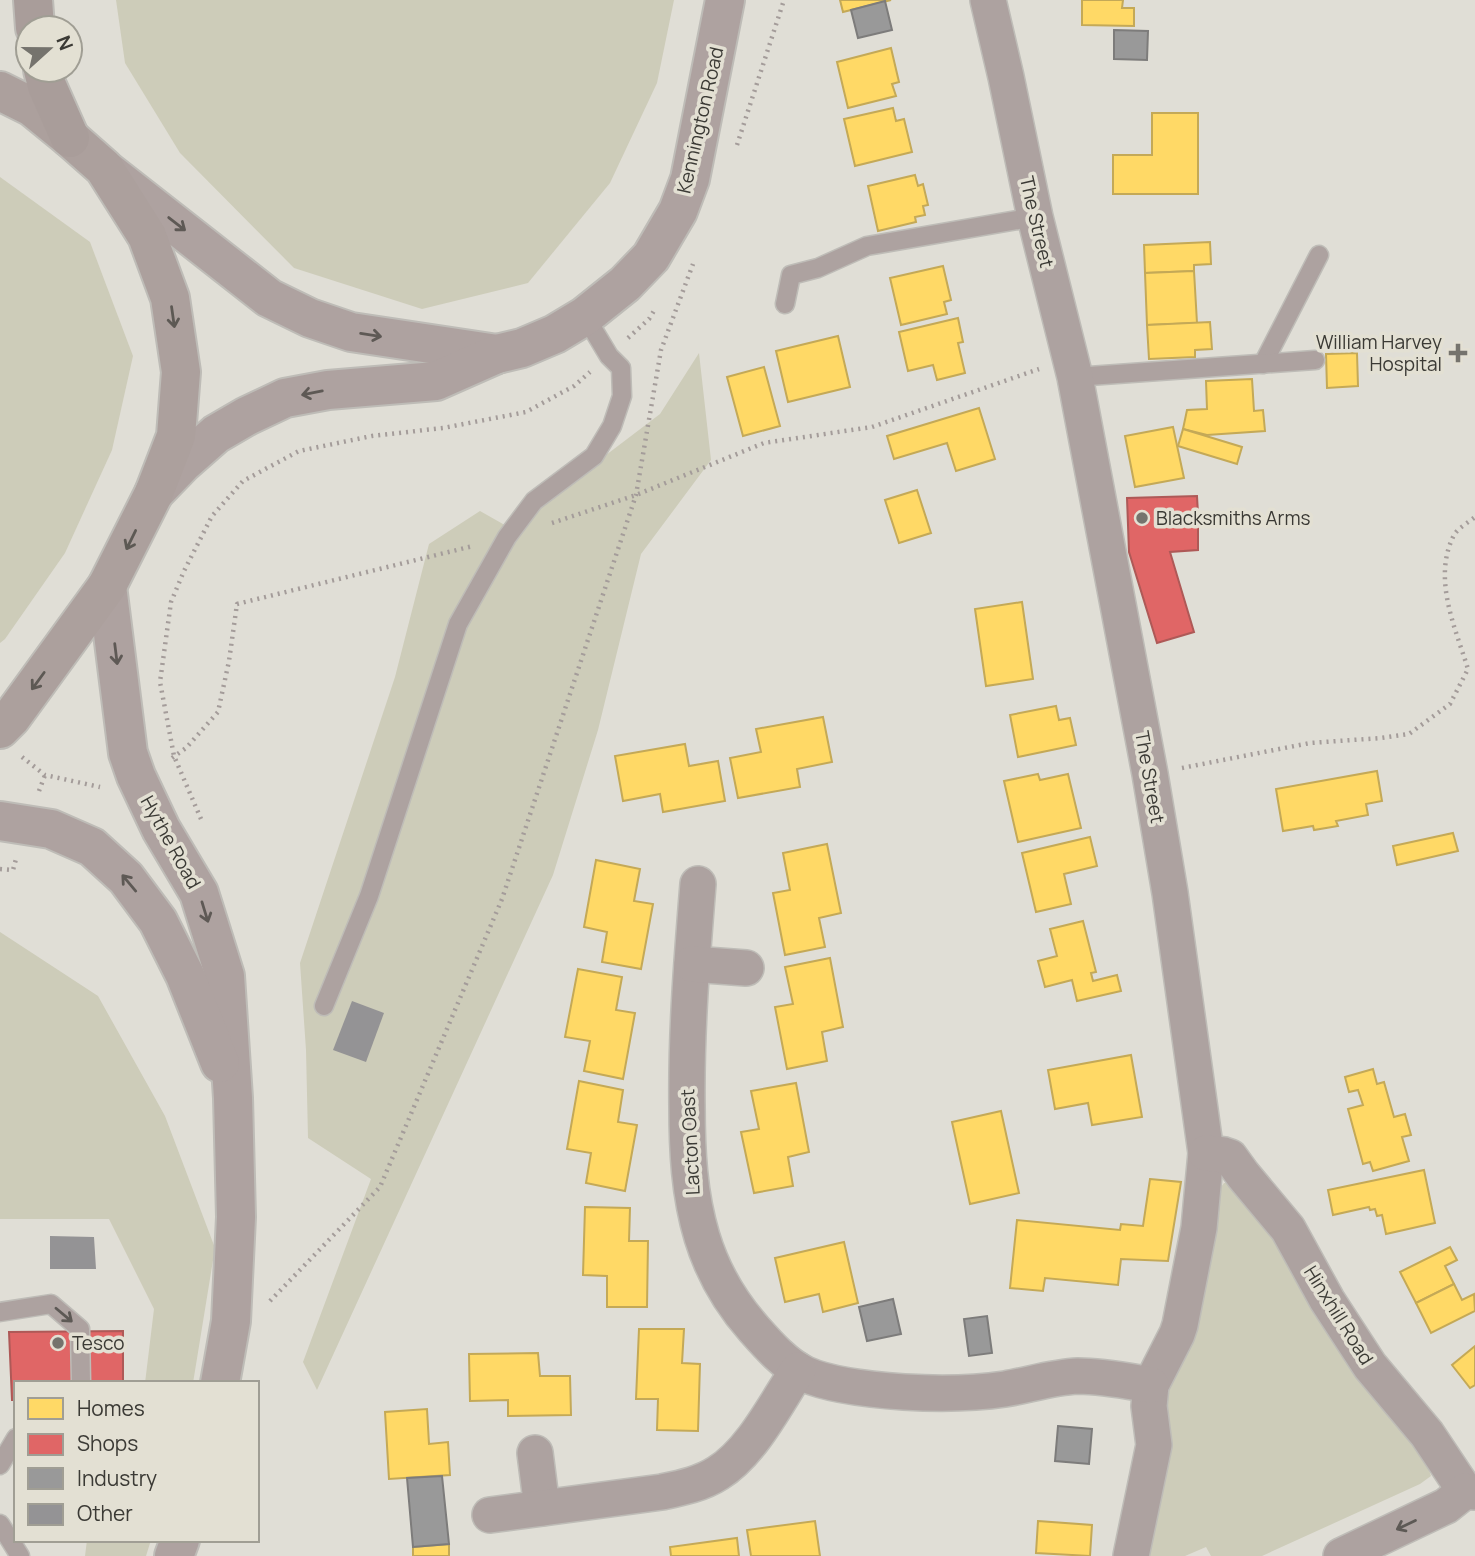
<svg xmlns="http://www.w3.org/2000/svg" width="1475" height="1556" viewBox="0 0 1475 1556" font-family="Manrope,sans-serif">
	<rect width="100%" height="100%" fill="#e0ded6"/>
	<g fill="#cdccb9">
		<polygon points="116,0 674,0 657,83 610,183 528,283 422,309 294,268 180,153 125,63"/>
		<polygon points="0,177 90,242 133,356 112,450 65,553 5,639 0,643"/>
		<polygon points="699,353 711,460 641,554 598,730 553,875 317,1390 303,1362 371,1179 308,1138 306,1050 300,963 395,677 429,544 480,511 510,528 660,414"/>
		<polygon points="0,932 98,996 165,1116 215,1248 193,1383 145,1383 154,1309 109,1219 0,1219"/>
		<polygon points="1224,1183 1237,1183 1425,1459 1431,1476 1420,1484 1262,1556 1211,1556 1206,1547 1185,1556 1142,1556 1159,1375 1216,1194"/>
		<polygon points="87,1540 151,1540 146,1556 85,1556"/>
	</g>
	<g fill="#ffd966" stroke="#c4a957" stroke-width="2">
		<polygon points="840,0 891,0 843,12"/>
		<polygon points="1082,0 1123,0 1122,8 1134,8 1134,26 1082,25"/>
		<polygon points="891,48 899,82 892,84 896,96 848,108 837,62"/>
		<polygon points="893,108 896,121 904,119 912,152 855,166 844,119"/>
		<polygon points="1152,113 1198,113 1198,194 1113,194 1113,155 1152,155"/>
		<polygon points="915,175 918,186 923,184 928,205 923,206 925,215 915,217 916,222 878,231 868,186"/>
		<polygon points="1210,242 1211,264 1194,265 1194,271 1145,273 1144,245"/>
		<polygon points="943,266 951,300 944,302 947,314 901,325 890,278"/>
		<polygon points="1194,271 1197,323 1147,325 1145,273"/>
		<polygon points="958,318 963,342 958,343 965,373 937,380 933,365 908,371 899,332"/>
		<polygon points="1210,322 1212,349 1195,350 1195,357 1149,359 1147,325"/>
		<polygon points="838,336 850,387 788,402 776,351"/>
		<polygon points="1357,353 1358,386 1327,388 1326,354"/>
		<polygon points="764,367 780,426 743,436 727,377"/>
		<polygon points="1252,379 1254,411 1263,410 1265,431 1207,435 1183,429 1187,410 1207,409 1206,381"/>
		<polygon points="979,408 995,459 956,471 947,443 894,459 887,436"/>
		<polygon points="1173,427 1184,478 1135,487 1125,436"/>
		<polygon points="1183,429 1242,447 1237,464 1178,446"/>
		<polygon points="917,490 931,533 899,543 885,500"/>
		<polygon points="1022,602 1033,679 986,686 975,609"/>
		<polygon points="1056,706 1059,720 1070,718 1076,745 1018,757 1010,715"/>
		<polygon points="823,717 832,762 797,769 800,787 738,798 730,758 761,752 756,729"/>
		<polygon points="685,744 689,766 718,761 725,801 663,812 660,794 623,801 615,756"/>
		<polygon points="1377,771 1382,801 1366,804 1368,815 1336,821 1338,826 1314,830 1313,826 1283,831 1276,789"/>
		<polygon points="1038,774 1040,780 1068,774 1081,828 1018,842 1004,781"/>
		<polygon points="1453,833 1458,851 1397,865 1393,846"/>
		<polygon points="1090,837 1097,866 1064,874 1071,904 1036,912 1022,853"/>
		<polygon points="827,844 841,913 819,918 825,947 785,955 773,893 790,890 783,853"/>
		<polygon points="596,860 640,869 634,901 653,904 641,969 602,962 607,932 584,927"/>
		<polygon points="1083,921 1096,972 1091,973 1093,981 1117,975 1121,991 1077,1001 1072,980 1045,987 1038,961 1057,956 1050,929"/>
		<polygon points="830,958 843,1027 822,1032 827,1061 787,1069 775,1007 793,1004 785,967"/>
		<polygon points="578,969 622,977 616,1010 635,1013 623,1079 584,1071 590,1041 565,1037"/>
		<polygon points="1131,1055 1142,1117 1092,1125 1088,1103 1055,1109 1048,1070"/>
		<polygon points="1373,1069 1377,1084 1384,1082 1394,1117 1405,1114 1411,1135 1402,1137 1409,1161 1373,1171 1370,1162 1363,1164 1348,1109 1363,1105 1358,1090 1349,1092 1345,1077"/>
		<polygon points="579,1081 623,1090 618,1122 637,1125 625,1191 586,1183 591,1153 567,1149"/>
		<polygon points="796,1083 809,1152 788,1157 793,1186 754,1193 741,1132 759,1129 751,1091"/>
		<polygon points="1001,1111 1019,1193 970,1204 952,1122"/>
		<polygon points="1424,1170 1435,1223 1386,1234 1382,1215 1377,1216 1375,1209 1370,1210 1369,1207 1333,1215 1328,1190"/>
		<polygon points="1150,1179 1181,1182 1168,1261 1121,1259 1118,1285 1045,1278 1043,1291 1010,1288 1017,1220 1120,1230 1121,1224 1143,1226"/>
		<polygon points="585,1207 630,1208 629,1241 648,1241 647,1307 607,1307 607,1276 583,1275"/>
		<polygon points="844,1242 858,1303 823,1312 819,1294 785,1302 775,1258"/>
		<polygon points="1450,1247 1457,1260 1445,1266 1454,1284 1416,1303 1400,1272"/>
		<polygon points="1454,1284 1462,1300 1474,1294 1475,1311 1431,1333 1416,1303"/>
		<polygon points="639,1329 684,1329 682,1363 700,1364 698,1431 657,1430 658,1399 636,1399"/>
		<polygon points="1475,1346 1475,1385 1470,1388 1452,1365"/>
		<polygon points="538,1353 540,1376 570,1376 571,1415 508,1416 508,1400 470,1401 469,1354"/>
		<polygon points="427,1409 429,1444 448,1442 450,1475 389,1479 385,1412"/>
		<polygon points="815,1521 820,1556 751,1556 747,1530"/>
		<polygon points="1038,1521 1092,1525 1090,1556 1036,1553"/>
		<polygon points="737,1538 739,1556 671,1556 670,1547"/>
		<polygon points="449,1544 449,1556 413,1556 413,1547"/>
	</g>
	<g fill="#e06666" stroke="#ae5957" stroke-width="2">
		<polygon points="1197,496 1198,514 1203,513 1204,527 1198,527 1198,550 1170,552 1194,632 1157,643 1129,552 1127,498"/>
		<polygon points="123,1331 123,1383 16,1383 16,1400 12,1400 9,1332"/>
	</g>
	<g fill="#999" stroke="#7d7c7b" stroke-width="2">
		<polygon points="885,1 892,30 858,38 851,10"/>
		<polygon points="1114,30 1148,31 1147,60 1114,59"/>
		<polygon points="893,1299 901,1334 867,1341 859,1307"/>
		<polygon points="987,1316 992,1353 969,1356 964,1319"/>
		<polygon points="1058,1426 1092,1429 1089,1464 1055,1461"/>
		<polygon points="442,1476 449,1544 413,1547 407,1478"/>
	</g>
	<g fill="#949395">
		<polygon points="352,1001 384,1013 366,1062 333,1050"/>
		<polygon points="50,1236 94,1237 96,1269 50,1269"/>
	</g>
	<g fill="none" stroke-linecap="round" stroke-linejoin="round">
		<g stroke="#bebcb7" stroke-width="21">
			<g id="service">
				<polyline points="785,304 791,275 818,268 867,246 1035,217"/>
				<polyline points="1263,364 1319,255"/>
				<polyline points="1075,377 1315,360"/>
				<polyline points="324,1006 369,896 458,624 507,537 534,501 594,456 612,426 622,396 621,368 609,356 585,316"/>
				<polyline points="0,1312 51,1304 80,1329 81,1383"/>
				<polyline points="0,1465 16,1438"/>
				<polyline points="0,1524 20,1556"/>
			</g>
		</g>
		<g stroke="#bebcb7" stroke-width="38">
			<g id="minor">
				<polyline points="988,0 1006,77 1035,217 1075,377 1150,774 1170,893 1206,1153 1199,1228 1180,1325 1177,1334 1151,1385 1149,1406 1154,1445 1131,1556"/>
				<path d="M698,884C692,958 686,1031 687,1106C687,1150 689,1194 702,1237C712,1270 731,1303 754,1329C769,1346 785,1364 805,1374C831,1386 875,1390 904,1392C938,1394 971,1394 1005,1389C1029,1385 1053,1377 1078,1376C1103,1376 1127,1381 1151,1385"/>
				<polyline points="692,964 746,968"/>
				<polyline points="1206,1153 1224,1155 1230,1157 1243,1175 1288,1229 1327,1300 1370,1366 1427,1434 1465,1491 1475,1492"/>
				<polyline points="535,1453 542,1508"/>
				<path d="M490,1515L662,1492C681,1488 701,1484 718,1473C752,1452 776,1403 798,1370"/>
				<polyline points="1341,1556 1446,1506 1465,1491"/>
			</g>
		</g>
		<g stroke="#bebcb7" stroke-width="42">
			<g id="primary">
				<polyline points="107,171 269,298 310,318 351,332 497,354"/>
				<polyline points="154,493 183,463 216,434 247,416 285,398 328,390 436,381 497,354 522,348 555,334 585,316 625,284 651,257 678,211 690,179 725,0"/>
				<polyline points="107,586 128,753 136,776 161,829 199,893 225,976 233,1098 236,1217 231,1321 220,1383"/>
				<polyline points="0,821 51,829 92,847 126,878 158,921 185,975 220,1063"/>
				<polyline points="174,1556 180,1540"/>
			</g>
		</g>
		<g stroke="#bebcb7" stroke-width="42">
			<polyline id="trunk" points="0,91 32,107 70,138 104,168 147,236 170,298 181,372 176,436 154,493 107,586 11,718 0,729"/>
		</g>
		<g stroke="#bebcb7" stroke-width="42">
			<g id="motorway">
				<polyline points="33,0 35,28"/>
				<polyline points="43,70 47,86 70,138"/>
			</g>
		</g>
		<g stroke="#a49c9a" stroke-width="4.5" stroke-dasharray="2 5" stroke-linecap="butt">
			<polyline points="737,145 784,0"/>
			<polyline points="628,338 649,319 655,309"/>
			<polyline points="552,523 636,495 764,443 872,427 1039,369"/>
			<polyline points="22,757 45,775 100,787"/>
			<polyline points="172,758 186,748 218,712 229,661 237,604 473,546"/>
			<path d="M1182,768L1310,743L1381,738L1409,734L1450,704L1468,669C1455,627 1432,578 1454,535C1458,528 1469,522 1475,517"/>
			<polyline points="39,791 45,775"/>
			<polyline points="201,819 174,756 160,682 171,602 184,571 212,516 243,481 299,451 372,436 443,428 526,412 574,386 590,372"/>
			<polyline points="0,869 13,870 16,859"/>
			<polyline points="270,1301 380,1187 502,899 636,495 661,350 693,264"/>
		</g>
		<use href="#service" stroke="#ada2a0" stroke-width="18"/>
		<use href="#minor" stroke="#ada2a0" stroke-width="35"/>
		<use href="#primary" stroke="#aea2a0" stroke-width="38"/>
		<use href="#trunk" stroke="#aca09d" stroke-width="38"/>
		<use href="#motorway" stroke="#a99d9a" stroke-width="38"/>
	</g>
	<defs><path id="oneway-shaft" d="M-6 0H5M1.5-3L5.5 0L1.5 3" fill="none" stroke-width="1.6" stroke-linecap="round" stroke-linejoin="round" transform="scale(1.75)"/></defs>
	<g stroke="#5e5955">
		<use href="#oneway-shaft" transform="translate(177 224) rotate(38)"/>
		<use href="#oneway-shaft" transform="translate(371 335) rotate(9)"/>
		<use href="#oneway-shaft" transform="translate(312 393) rotate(169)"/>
		<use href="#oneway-shaft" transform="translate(116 654) rotate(83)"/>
		<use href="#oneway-shaft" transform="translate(129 883) rotate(-130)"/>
		<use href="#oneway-shaft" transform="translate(205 912) rotate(73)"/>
	</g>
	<g stroke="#5d5954">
		<use href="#oneway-shaft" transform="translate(173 317) rotate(82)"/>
		<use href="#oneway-shaft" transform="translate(131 540) rotate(116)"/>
		<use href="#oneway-shaft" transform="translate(38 681) rotate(126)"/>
	</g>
	<g stroke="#5d5955">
		<use href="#oneway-shaft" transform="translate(64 1315) rotate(40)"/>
		<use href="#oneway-shaft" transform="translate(1406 1525) rotate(154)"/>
	</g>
	<g fill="#75736d" stroke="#e3e0d3" stroke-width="2.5">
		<path d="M1454.5 342.5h7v7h7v7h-7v7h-7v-7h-7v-7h7z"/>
		<circle cx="1142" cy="518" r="7"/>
		<circle cx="58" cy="1343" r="7"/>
	</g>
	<g text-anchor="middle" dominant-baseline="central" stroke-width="7" stroke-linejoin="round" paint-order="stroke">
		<g font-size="19" fill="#3b3a35" stroke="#e3e0d3">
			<text transform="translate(700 120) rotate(-77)">Kennington Road</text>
			<text transform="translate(1037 222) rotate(77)">The Street</text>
			<text transform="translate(1150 777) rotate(80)">The Street</text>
			<text transform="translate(171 842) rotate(61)">Hythe Road</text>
			<text transform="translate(690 1142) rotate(-93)">Lacton Oast</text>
			<text transform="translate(1339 1315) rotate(58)">Hinxhill Road</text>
		</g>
		<g font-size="19" fill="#3b3a35" stroke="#e3e0d3" text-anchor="start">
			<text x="1442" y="342" text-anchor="end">William Harvey<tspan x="1442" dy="22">Hospital</tspan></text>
			<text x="1156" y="518">Blacksmiths Arms</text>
			<text x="72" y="1343">Tesco</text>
		</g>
	</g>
	<rect x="14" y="1381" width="245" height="161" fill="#e3e0d3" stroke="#a09e94" stroke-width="2"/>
	<rect x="28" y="1398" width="35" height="21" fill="#ffd966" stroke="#a09e94" stroke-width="2"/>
	<text x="77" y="1416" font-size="21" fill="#3b3a35">Homes</text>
	<rect x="28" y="1434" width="35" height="21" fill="#e06666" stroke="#a09e94" stroke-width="2"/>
	<text x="77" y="1451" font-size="21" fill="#3b3a35">Shops</text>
	<rect x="28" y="1468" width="35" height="21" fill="#999999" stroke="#a09e94" stroke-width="2"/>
	<text x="77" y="1486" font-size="21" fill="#3b3a35">Industry</text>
	<rect x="28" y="1504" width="35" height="21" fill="#949395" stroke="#a09e94" stroke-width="2"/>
	<text x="77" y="1521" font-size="21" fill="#3b3a35">Other</text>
	<g transform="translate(49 49) rotate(69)"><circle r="33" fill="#e3e0d3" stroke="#a09e94" stroke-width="2"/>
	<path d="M0-5L12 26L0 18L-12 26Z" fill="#75736d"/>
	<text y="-10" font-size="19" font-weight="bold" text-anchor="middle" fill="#3b3a35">N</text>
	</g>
</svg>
